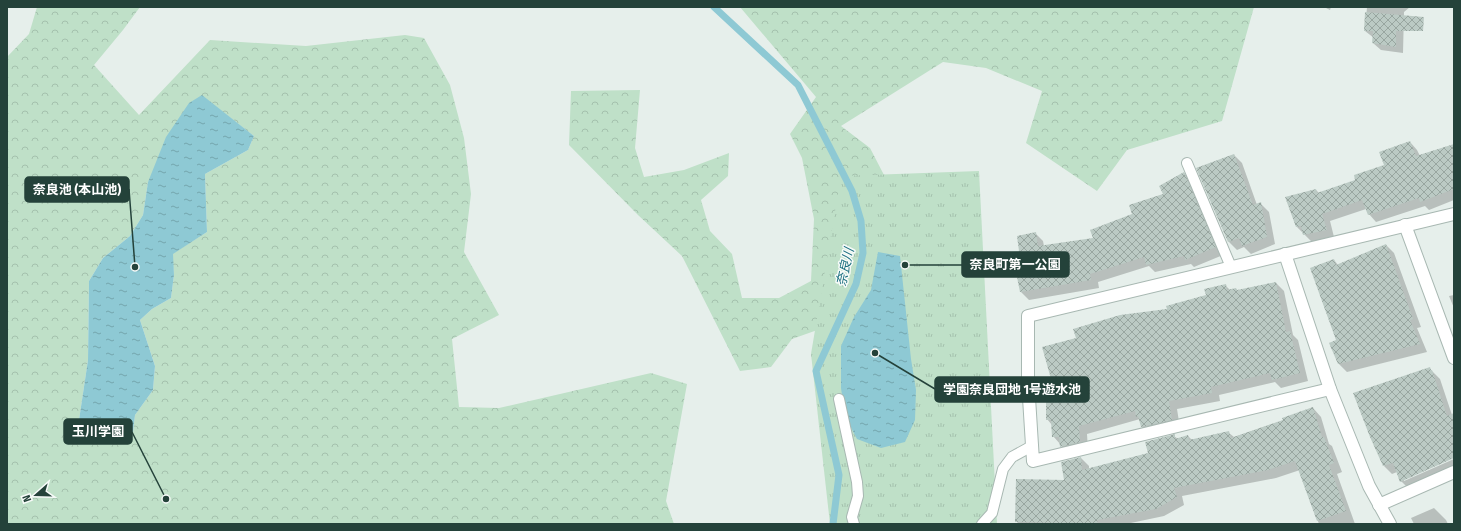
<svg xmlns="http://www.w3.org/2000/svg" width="1461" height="531" viewBox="0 0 1461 531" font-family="'Fira Sans Condensed','Noto Sans JP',sans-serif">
	<defs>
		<pattern id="forest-crowns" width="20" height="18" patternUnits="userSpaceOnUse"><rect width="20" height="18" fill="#bfe0c8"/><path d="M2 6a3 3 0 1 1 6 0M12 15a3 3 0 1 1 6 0" fill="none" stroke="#a4c1ad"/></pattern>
		<pattern id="park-tufts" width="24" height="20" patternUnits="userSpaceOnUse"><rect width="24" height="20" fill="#bfe0c8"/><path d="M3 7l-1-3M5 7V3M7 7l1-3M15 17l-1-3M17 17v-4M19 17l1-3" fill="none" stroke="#a4c1ad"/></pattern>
		<pattern id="water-ripples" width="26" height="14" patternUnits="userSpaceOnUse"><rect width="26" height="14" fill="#8ec9d4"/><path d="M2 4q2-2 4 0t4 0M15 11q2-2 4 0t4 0" fill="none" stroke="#74a5ad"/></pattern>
		<pattern id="building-cross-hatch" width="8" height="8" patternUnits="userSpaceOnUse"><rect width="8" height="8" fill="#bbcac4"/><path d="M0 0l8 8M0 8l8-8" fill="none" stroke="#98a6a0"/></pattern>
	</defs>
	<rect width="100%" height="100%" fill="#e6efeb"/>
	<g fill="url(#forest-crowns)" fill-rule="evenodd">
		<path d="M37,7H140L123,30L94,65L139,115L210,40L306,46L405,35L424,38L450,85L464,138L471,194L464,252L499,315L452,339L459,407L499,408L651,373L687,384L666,501L674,524H7V57L29,34ZM202,96L254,136L248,150L205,174L207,232L172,254L174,275L171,298L152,309L140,320L155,366L153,390L135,415L133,432L79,420L88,360L89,281L103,258L130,236L143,215L148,182Z"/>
		<polygon points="740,7 1254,7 1222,121 1127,150 1097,191 1026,143 1042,91 986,68 943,62 841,126 870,148 898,202 854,317 792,339 771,367 740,371 682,256 638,215 569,145 571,91 640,90 635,148 644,177 684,170 729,153 728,176 701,200 710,231 732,254 742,298 779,298 811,281 814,219 802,158 790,134 816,97"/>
	</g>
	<polygon fill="url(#park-tufts)" points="979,171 997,524 830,524 811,354 841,176"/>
	<g fill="url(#water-ripples)">
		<polygon points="202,95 254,136 248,150 205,174 207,232 173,254 174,275 171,298 152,309 140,320 155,366 153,390 135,415 133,432 123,442 95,444 79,420 88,360 89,281 103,258 130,236 143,215 148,182 166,137 189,103"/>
		<polygon points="878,252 900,256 911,359 916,390 915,420 905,442 881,448 857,439 845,416 841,388 841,346 854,317 871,290"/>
	</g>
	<g fill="#0003">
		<polygon points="1324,7 1331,7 1330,10"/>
		<polygon points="1367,7 1410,7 1404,12 1403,53 1381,50 1373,43 1374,38 1365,31"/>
		<polygon points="1410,142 1417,150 1420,156 1454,145 1454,200 1429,210 1425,206 1376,222 1369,214 1366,209 1330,221 1334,237 1312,242 1297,227 1287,198 1316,190 1319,193 1357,180 1385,165"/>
		<polygon points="1234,155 1242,163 1257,205 1261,204 1269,212 1275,244 1251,254 1244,247 1237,250 1229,242 1197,168"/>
		<polygon points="1184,173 1192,181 1223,255 1194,267 1191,264 1155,272 1149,266 1098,282 1099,288 1029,300 1021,292 1013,253 1021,251 1035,233 1043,241 1044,246 1094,239 1164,195"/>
		<polygon points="1386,245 1394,253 1421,327 1417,328 1427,352 1347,372 1338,363 1334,260 1338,265"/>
		<polygon points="1276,283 1284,291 1293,335 1298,340 1308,381 1281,388 1275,382 1219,395 1220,401 1177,409 1180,428 1150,435 1142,427 1140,419 1087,434 1088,450 1069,454 1053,436 1052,425 1047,419 1055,387 1077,338 1207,296 1225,285 1230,290 1236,289 1238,291"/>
		<polygon points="1454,295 1454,308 1449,296"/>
		<polygon points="1430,369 1440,379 1452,415 1454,414 1454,457 1404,479 1404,481 1454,459 1454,469 1409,489 1401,481 1397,472 1392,474 1384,466"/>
		<polygon points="1313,408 1321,417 1329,444 1332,446 1342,472 1337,474 1355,524 1319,524 1300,470 1276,478 1182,496 1184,505 1164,516 1126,524 1019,524 1016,521 1065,481 1081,458 1089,466 1089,469 1150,454 1174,436 1178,439 1188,436 1192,440 1229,433 1234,437 1284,420"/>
		<polygon points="1434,508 1446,520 1448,524 1414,524 1411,518"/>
	</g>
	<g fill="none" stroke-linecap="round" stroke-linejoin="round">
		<polyline stroke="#8ec9d4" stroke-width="7" points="714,7 798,85 852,191 861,221 863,253 856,284 816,371 839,475 833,524"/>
	</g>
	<g fill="url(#building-cross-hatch)">
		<polygon points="1365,12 1424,17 1423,31 1396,31 1396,47 1372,43 1373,31 1364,31"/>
		<polygon points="1410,141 1416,156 1454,144 1454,189 1420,202 1419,198 1368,215 1362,200 1322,214 1327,230 1303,235 1301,226 1296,227 1285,197 1316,189 1317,193 1355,180 1354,175 1384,165 1379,152"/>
		<polygon points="1234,154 1253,205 1261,202 1267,236 1267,237 1242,246 1239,238 1228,242 1196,168"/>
		<polygon points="1184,172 1216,247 1185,260 1184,256 1146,265 1144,257 1090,274 1091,280 1020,292 1012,252 1019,251 1017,236 1036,232 1038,246 1093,238 1090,230 1132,214 1129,205 1163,194 1159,186"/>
		<polygon points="1386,244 1413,319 1410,320 1420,344 1338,364 1329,343 1336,340 1310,268 1334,259 1336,265"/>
		<polygon points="1276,282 1286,332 1290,331 1300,373 1272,380 1270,373 1211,387 1212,393 1169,401 1172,420 1141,427 1138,416 1136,417 1135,411 1079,426 1080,442 1060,447 1059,437 1052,437 1051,420 1046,420 1046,386 1053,386 1042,347 1076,338 1073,329 1120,315 1167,309 1166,306 1206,295 1204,289 1226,284 1227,290 1236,288 1237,290"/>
		<polygon points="1430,367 1431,370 1432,370 1447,416 1454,413 1454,458 1400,482 1393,463 1383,466 1370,437 1353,393"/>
		<polygon points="1313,407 1322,437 1324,437 1334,463 1329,465 1346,511 1317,521 1295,461 1268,470 1174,488 1177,497 1156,509 1097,520 1098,524 1015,522 1016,479 1064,480 1061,462 1081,457 1082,470 1148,453 1145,442 1175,434 1175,439 1188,435 1189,440 1229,431 1231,438 1283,420 1282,418"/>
	</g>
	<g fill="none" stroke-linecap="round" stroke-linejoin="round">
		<g stroke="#a8b8b2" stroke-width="12">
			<g id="lane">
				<polyline points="1187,163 1231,267"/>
				<polyline points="839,399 857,482 858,496 852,517 854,524"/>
				<polyline points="982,524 992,513 1003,469 1012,457 1032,446"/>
			</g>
		</g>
		<g stroke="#a8b8b2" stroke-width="14">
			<g id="street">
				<polyline points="1405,225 1454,358"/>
				<polyline points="1285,254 1330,389 1369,486 1390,524"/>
				<polyline points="1330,389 1033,461 1028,382 1028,316 1454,214"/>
				<polyline points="1379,505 1454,472"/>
			</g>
		</g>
		<use href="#lane" stroke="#fff" stroke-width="10"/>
		<use href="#street" stroke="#fff" stroke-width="12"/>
	</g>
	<g text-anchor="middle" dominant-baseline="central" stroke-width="3" stroke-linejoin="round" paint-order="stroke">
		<g font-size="13" font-style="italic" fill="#1c6f80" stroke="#f7fbf9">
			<text transform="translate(845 267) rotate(-77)">奈良川</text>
		</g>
	</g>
	<path fill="none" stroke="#24423a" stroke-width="1.5" d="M135 267L129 189M905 265L962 265M875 353L935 389M166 499L132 432"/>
	<g fill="#24423a" stroke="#f7fbf9" stroke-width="1.5">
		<circle cx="135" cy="267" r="4"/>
		<circle cx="905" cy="265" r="4"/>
		<circle cx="875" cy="353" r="4"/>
		<circle cx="166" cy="499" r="4"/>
	</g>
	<g fill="#24423a" stroke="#24423a" stroke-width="1.5">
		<rect x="25" y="177" width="104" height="25" rx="4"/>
		<rect x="962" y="252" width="107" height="25" rx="4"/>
		<rect x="935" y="377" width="154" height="25" rx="4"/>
		<rect x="64" y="419" width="68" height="25" rx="4"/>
	</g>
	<g font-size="13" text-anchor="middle" font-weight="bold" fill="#fff">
		<text x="77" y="194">奈良池 (本山池)</text>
		<text x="1015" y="269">奈良町第一公園</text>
		<text x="1012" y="394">学園奈良団地 1号遊水池</text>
		<text x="98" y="436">玉川学園</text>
	</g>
	<rect width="1461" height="531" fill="none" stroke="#24423a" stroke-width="16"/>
	<g transform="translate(36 495) rotate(250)" stroke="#f7fbf9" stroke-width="3" paint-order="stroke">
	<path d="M0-3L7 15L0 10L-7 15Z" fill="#24423a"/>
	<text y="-6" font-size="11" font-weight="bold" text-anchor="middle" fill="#24423a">N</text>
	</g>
</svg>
